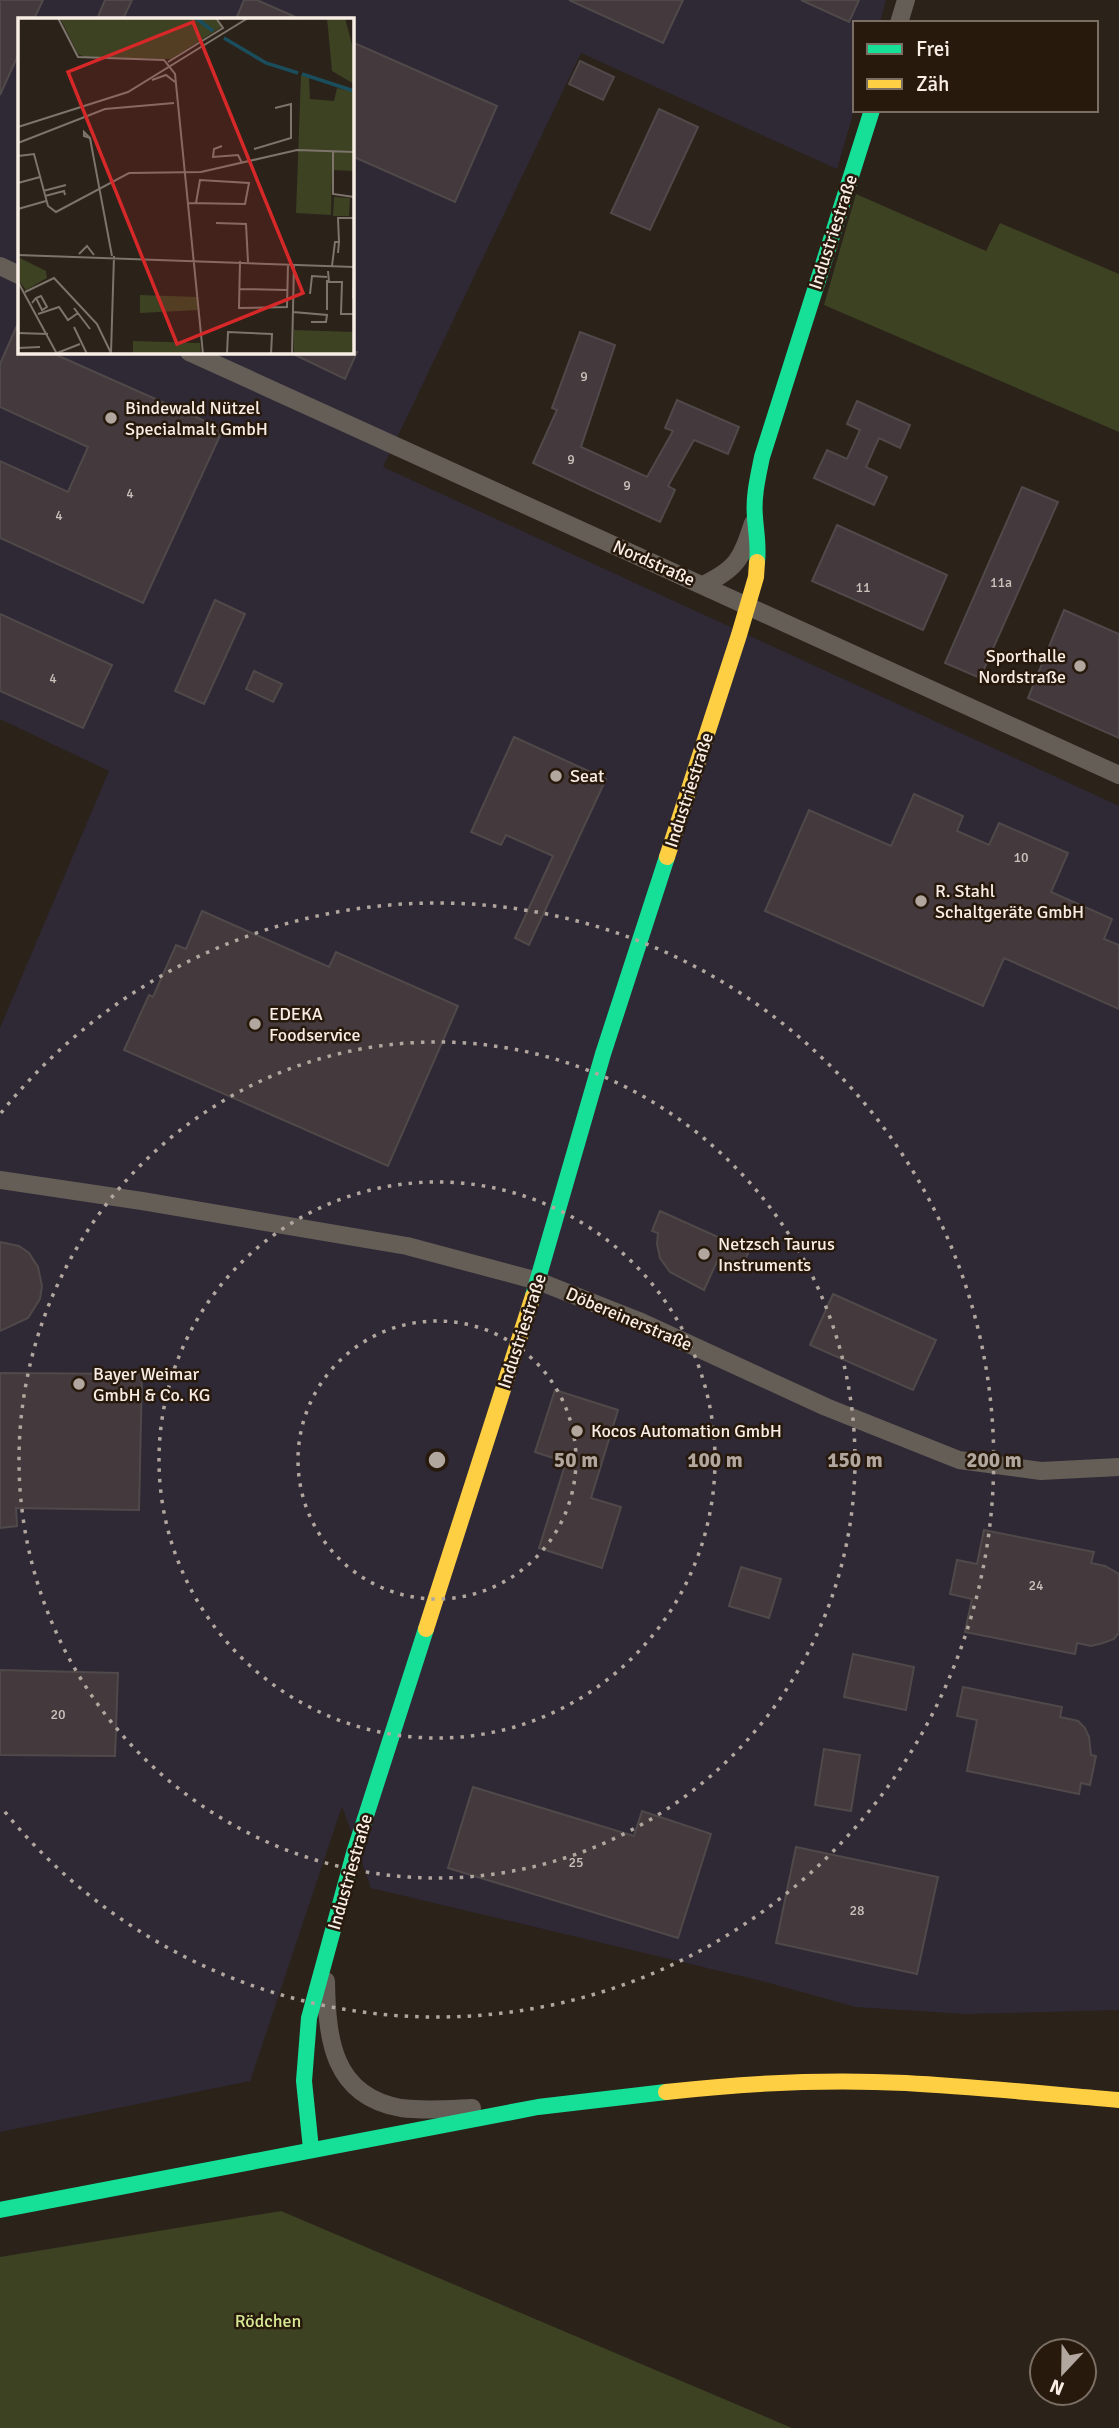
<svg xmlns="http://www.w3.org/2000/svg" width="1119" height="2428" viewBox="0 0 1119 2428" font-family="Signika,sans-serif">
	<rect width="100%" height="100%" fill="#2b221a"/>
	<path fill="#2f2936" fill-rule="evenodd" d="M0,0H886L880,23H855V107L837,169L581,53L383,467L1119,806V2010L966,2014L856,2007L762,1981L371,1888L342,1806L250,2081L0,2132V1028L109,771L0,719ZM19,19H352V352H19Z"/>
	<g fill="#3d4223">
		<polygon points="856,194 986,251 1000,223 1119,274 1119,432 824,305"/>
		<polygon points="281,2211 792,2428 0,2428 0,2257"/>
	</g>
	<g fill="#44393d" stroke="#504949" stroke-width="2">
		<polygon points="0,0 43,0 34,19 19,19 19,53 0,95"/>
		<polygon points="105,0 132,0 123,19 97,19"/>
		<polygon points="244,0 257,0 300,19 236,19"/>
		<polygon points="569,0 683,0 663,43"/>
		<polygon points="801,0 859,0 849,22"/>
		<polygon points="352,42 497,106 455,202 352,156"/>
		<polygon points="580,61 614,77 603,100 569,84"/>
		<polygon points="659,109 698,127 650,230 611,213"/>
		<polygon points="19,321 19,352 50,352 223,429 143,603 0,538 0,461 68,492 88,447 0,407 0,364"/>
		<polygon points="580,332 615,345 581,447 647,477 673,431 665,428 677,400 739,427 728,454 694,440 668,486 675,490 660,522 533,463 557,410 552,408"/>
		<polygon points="289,352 357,352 345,379"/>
		<polygon points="857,401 910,425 900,448 879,438 866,467 887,477 874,505 814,478 827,450 847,459 860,430 847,424"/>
		<polygon points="1022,487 1058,502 980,678 945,663"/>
		<polygon points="837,525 947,575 923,630 812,581"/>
		<polygon points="215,600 245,614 204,704 175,691"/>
		<polygon points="1064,610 1119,634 1119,738 1028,698"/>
		<polygon points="0,614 112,665 83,728 0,691"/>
		<polygon points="254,671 282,684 273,702 246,689"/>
		<polygon points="514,737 606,779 529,945 515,938 553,856 506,835 501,845 471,832"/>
		<polygon points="914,794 963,816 957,831 989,845 999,823 1068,853 1051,892 1112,919 1104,939 1119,945 1119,1009 1004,958 983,1006 765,911 809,810 891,846"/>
		<polygon points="202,911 329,967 336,952 458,1006 388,1166 124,1050 149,995 153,997 176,945 186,949"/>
		<polygon points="660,1211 749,1251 741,1269 718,1259 704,1290 670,1272 660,1258 657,1244 658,1233 652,1231"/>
		<polygon points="0,1242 19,1246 29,1253 38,1267 42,1286 40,1299 28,1318 0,1331"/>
		<polygon points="833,1294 936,1340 913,1390 810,1345"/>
		<polygon points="0,1373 142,1374 139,1510 16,1508 17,1526 0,1528"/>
		<polygon points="555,1390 618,1410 591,1498 621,1507 602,1568 539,1548 566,1462 535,1452"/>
		<polygon points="984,1530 1094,1552 1091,1563 1105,1566 1119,1574 1119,1633 1114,1639 1103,1643 1091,1646 1077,1643 1075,1654 965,1632 972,1599 950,1594 957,1560 977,1564"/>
		<polygon points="741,1567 781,1579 769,1618 729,1606"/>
		<polygon points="853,1654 914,1667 906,1710 844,1697"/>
		<polygon points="0,1670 118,1673 115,1756 0,1755"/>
		<polygon points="963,1687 1062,1707 1060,1717 1078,1721 1085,1728 1089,1737 1091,1755 1096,1756 1090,1785 1081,1783 1079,1794 967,1771 977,1720 957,1716"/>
		<polygon points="824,1749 860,1755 851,1811 815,1805"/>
		<polygon points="473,1787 634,1836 642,1811 711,1834 678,1938 448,1868"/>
		<polygon points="796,1847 938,1877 917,1974 776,1943"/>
	</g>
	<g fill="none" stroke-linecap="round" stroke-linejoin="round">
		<g stroke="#655e57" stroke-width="18">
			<polyline points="899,23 906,0"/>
			<polyline points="0,266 19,275"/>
			<polyline points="189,352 1119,775"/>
			<path d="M703,585C738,568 741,559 753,523"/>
			<polyline points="0,1180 142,1201 407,1246 538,1281 639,1321 826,1407 959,1460 1041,1471 1119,1467"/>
			<path d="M326,1981C327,2038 332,2096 401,2108C424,2111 449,2109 472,2108"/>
		</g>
		<g stroke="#16e098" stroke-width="16">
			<path d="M757,562C759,546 756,533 755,517C753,497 758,477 762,457L872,110"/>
			<polyline points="533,1296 603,1054 667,857"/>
			<polyline points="311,2149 304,2081 309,2018 354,1853 426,1629"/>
			<polyline points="0,2210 538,2107 666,2092"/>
		</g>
		<g stroke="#ffcf43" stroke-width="16">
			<polyline points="667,857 739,635 756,577 757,562"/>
			<polyline points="426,1629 533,1296"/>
			<path d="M666,2092C745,2083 827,2079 906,2083C977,2087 1048,2094 1119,2100"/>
		</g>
	</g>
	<g fill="none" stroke="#b1a79e" stroke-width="3.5" stroke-dasharray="3.5 7">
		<circle cx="437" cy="1460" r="139"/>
		<circle cx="437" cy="1460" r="278"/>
		<circle cx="437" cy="1460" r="418"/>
		<path d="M1 1113A557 557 0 1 1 1 1807"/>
	</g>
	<g fill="#b1a79e" stroke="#27190b" stroke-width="2.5">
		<circle cx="111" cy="418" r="7"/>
		<circle cx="1080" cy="666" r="7"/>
		<circle cx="556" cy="776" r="7"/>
		<circle cx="921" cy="901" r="7"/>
		<circle cx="255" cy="1024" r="7"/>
		<circle cx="704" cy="1254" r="7"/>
		<circle cx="79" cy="1384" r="7"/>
		<circle cx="577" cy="1431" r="7"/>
	</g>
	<g text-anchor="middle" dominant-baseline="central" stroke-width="5" stroke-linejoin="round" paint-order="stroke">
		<g font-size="14" fill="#ccc1bb">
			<text x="584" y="376">9</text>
			<text x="571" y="459">9</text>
			<text x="627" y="485">9</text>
			<text x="130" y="493">4</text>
			<text x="59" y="515">4</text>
			<text x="1001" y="582">11a</text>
			<text x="863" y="587">11</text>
			<text x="53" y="678">4</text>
			<text x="1021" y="857">10</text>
			<text x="1036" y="1585">24</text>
			<text x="58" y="1714">20</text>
			<text x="576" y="1862">25</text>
			<text x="857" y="1910">28</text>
		</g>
		<g font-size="18" fill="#f9eee5" stroke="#27190b">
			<text transform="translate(833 232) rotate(-72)">Industriestraße</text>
			<text transform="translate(654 563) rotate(24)">Nordstraße</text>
			<text transform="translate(689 790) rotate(-72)">Industriestraße</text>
			<text transform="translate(629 1319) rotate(23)">Döbereinerstraße</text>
			<text transform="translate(522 1331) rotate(-72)">Industriestraße</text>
			<text transform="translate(350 1872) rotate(-74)">Industriestraße</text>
		</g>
		<g font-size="18" fill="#f9eee5" stroke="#27190b" text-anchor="start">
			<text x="125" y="408">Bindewald Nützel<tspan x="125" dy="21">Specialmalt GmbH</tspan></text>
			<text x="1066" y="656" text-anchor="end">Sporthalle<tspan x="1066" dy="21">Nordstraße</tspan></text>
			<text x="570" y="776">Seat</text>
			<text x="935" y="891">R. Stahl<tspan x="935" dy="21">Schaltgeräte GmbH</tspan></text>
			<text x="269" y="1014">EDEKA<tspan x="269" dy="21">Foodservice</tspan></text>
			<text x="718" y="1244">Netzsch Taurus<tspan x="718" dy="21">Instruments</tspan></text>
			<text x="93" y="1374">Bayer Weimar<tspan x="93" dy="21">GmbH &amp; Co. KG</tspan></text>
			<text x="591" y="1431">Kocos Automation GmbH</text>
		</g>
		<g font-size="18" fill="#d7e994" stroke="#27190b">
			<text x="268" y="2321">Rödchen</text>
		</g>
	</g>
	<g transform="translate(18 18)">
		<rect width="336" height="336" fill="#2b221a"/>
		<path d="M42,0H196L205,8L153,41L67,39L60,36ZM309,0H327L336,34V66L314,53ZM283,57L291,60L292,81L316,83L319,70L336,74V153L314,152L313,197L278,195ZM316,179L332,180L331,198H315ZM0,239L28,253L29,260L8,272L0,262ZM122,277L179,279L180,292L122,295ZM276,312L336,314V336H276ZM115,323L182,325L183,336H115Z" fill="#3d4223"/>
		<path fill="none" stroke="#1b4e5c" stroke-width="3.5" d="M178,0L195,13M206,20L248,45L280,55M284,56L336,73"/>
		<path fill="none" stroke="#7d746b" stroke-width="2" d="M40,0L60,39L146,42L157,56L185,336M150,44L205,10L198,0M134,62L148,57L157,64M0,109L110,74L230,0M72,120L66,114V118L72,120L94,238M0,125L87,91L156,85M204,128L196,131L195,139L220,137L224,145M236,131L273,120V86L257,90M315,133V176L336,179M0,138L16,136L30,188L38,194L111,155L183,154L279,132L336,134M0,165L22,159M25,173L48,167M27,178L46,173L47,177M170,185L227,186L231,165L182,162L178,185M0,191L28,183M198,205L228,206L230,244M321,224L320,200H336M61,236L69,228L76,237M0,237L336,249M222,243L221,290L269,289L270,246M314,248L317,224H321L320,235M310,253L311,264H324L323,296H336M0,264L39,336M221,271L269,272M7,274L36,260L79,306L93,335M292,276L294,258L309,259M335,280L336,252M14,285L18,280L23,278L29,289L24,292L18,280M56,290L72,311M309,292V262M275,294L309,297L308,304H293M20,296L41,289L50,302L60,295M56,309L69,336M0,315L30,316M0,330L22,329M39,335L62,326M93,335L96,238M209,336L210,314L254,316L253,336M274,336L276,246"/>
		<path fill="#d62828" fill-opacity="0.15" stroke="#d62828" stroke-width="3.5" d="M175,4L285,275L159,326L50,54Z"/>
		<rect width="336" height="336" fill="none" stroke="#f9eee5" stroke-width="3.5"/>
	</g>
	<circle cx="437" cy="1460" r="10" fill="#b1a79e" stroke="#27190b" stroke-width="3.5"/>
	<g font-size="21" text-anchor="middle" font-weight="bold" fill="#b1a79e" stroke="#27190b" stroke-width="5" stroke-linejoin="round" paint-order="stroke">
		<text x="576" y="1467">50 m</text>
		<text x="715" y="1467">100 m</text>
		<text x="855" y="1467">150 m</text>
		<text x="994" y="1467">200 m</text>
	</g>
	<rect x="853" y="21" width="245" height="91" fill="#27190b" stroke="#7b6e62" stroke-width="2"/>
	<rect x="867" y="44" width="35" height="10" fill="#16e098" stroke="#7b6e62" stroke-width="2"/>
	<text x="916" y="56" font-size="21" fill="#f9eee5">Frei</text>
	<rect x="867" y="79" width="35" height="10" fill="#ffcf43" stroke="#7b6e62" stroke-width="2"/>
	<text x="916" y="91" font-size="21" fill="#f9eee5">Zäh</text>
	<g transform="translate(1063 2372) rotate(202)"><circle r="33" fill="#27190b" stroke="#7b6e62" stroke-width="2"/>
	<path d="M0-5L12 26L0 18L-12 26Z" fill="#b1a79e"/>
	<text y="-10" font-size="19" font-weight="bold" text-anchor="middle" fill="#f9eee5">N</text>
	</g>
</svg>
